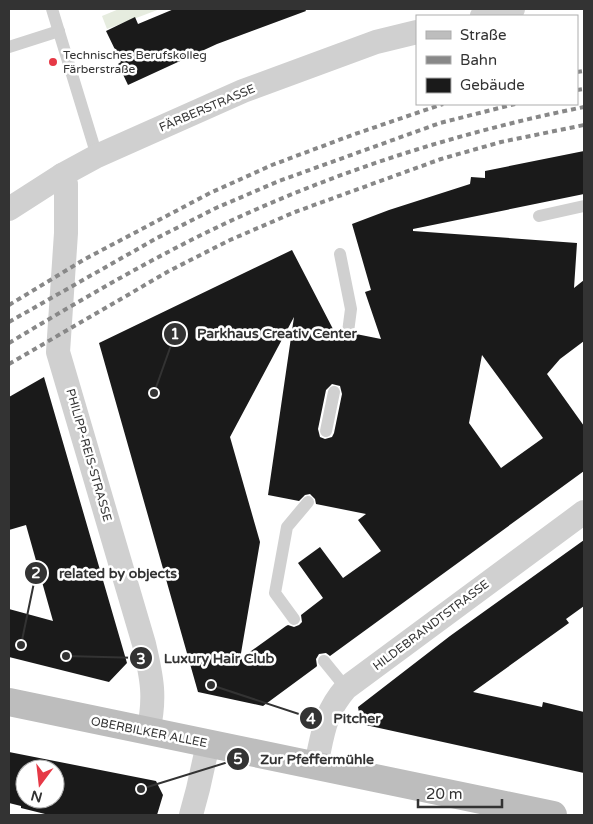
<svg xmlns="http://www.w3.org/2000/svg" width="593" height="824" viewBox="0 0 593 824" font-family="'Varela Round',sans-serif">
	<rect width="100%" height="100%" fill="#fff"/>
	<polygon fill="#e6ecdf" points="119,9 160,9 107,29 102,16"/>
	<g fill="#1a1a1a" fill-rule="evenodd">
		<polygon points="174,9 305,9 306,11 217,44 128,85 118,64 121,62 106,31 135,17 138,24"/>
		<path d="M584,151V194L413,229V231L577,243L574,288L584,280V341L560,359L547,374L584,426V471L330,656L326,653L319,654L316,659L317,666L316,667L263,706L198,692L99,343L292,250L333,329L340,330L341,336L346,340L352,339L356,334L381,339L365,292L371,290L352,224L389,210L470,184L471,177L485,178V171ZM294,317L268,495L299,501L305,495L310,494L315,499L316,504L366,514L358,520L381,551L343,578L320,547L298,563L323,598L301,615L302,622L299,625L294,627L288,625L286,626L240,659L260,542L230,437ZM482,355L543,438L501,468L469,423ZM332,384L340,386L342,394L334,433L332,437L325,439L320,437L318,429L326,390Z"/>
		<polygon points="44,377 127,663 109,682 9,657 9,609 53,621 26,525 9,530 9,397"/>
		<polygon points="584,540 584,606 566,619 569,623 473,692 542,707 543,702 584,712 584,773 361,724 358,707 450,636"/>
		<path d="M9,752L156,781L163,795L157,815H49L21,808V806L9,803ZM25,769H55V799H25Z"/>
	</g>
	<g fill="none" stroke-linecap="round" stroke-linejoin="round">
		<g stroke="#d0d0d0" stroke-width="12">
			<polyline points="52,9 97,156"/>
			<polyline points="9,47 59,31"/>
			<polyline points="539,216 584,206"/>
			<polyline points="340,254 351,309 348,332"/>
			<polyline points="326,431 334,392"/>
			<polyline points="294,619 275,593 287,527 308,502"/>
			<polyline points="324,661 346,688"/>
		</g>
		<g stroke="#d0d0d0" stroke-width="24">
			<polyline points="482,16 513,9"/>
			<path d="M62,175L66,184V233L58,352L144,644C152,678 156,698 148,732"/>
			<polyline points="9,209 62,175 97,156 243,91 376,42 417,32"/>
			<path d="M316,765C323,734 324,713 346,688L584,512"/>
			<polyline points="191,815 198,789 208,744"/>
		</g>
		<polyline stroke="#bdbdbd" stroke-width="28" points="9,702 553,815"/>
		<g stroke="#888" stroke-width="4" stroke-dasharray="5 4" stroke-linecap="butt">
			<polyline points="577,72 584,71"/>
			<polyline points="577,90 584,89"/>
			<polyline points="9,305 85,259 210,193 272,165 355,134 443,104"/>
			<polyline points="9,322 157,238 216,208 279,181 440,123 515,104"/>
			<path d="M9,343C79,301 150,259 224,224C339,170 460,132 584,107"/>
			<polyline points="9,364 169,271 230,240 295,212 441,159 501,142 584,125"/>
		</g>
	</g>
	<circle fill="#e63946" stroke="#fff" stroke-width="2" cx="53" cy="62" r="5"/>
	<g text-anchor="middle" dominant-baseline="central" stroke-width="5" stroke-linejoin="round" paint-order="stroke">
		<g font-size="12" fill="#333" stroke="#fff" text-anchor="start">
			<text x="63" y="55">Technisches Berufskolleg<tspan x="63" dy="14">Färberstraße</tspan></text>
		</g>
		<g font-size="12" fill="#333" stroke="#fff">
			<text transform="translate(207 108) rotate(-23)">FÄRBERSTRASSE</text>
			<text transform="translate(89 455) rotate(74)">PHILIPP-REIS-STRASSE</text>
			<text transform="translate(431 625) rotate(-37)">HILDEBRANDTSTRASSE</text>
			<text transform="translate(149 732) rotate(11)">OBERBILKER ALLEE</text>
		</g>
	</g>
	<path fill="none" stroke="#333" stroke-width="2" d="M154 393L175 334M21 645L36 573M66 656L141 658M211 685L311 718M141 789L238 759"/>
	<g fill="#333" stroke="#fff" stroke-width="2">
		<circle cx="154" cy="393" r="5"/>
		<circle cx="21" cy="645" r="5"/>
		<circle cx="66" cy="656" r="5"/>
		<circle cx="211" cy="685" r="5"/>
		<circle cx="141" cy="789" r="5"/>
		<circle cx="175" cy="334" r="12"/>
		<circle cx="36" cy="573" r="12"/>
		<circle cx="141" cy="658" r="12"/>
		<circle cx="311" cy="718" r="12"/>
		<circle cx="238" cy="759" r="12"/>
	</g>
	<g font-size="15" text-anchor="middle" font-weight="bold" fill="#fff">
		<text x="175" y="339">1</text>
		<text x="36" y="578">2</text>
		<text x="141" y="664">3</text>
		<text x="311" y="724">4</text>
		<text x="238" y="764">5</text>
	</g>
	<g font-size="14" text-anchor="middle" font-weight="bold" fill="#333" stroke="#fff" stroke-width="5" stroke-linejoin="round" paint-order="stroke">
		<text x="277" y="338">Parkhaus Creativ Center</text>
		<text x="118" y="578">related by objects</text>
		<text x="219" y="663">Luxury Hair Club</text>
		<text x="357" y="723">Pitcher</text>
		<text x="317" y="764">Zur Pfeffermühle</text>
	</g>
	<rect width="593" height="824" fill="none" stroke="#333333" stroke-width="20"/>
	<rect x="416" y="15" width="162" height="90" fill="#ffffff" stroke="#adadad"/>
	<rect x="426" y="31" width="25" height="8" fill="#bdbdbd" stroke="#adadad"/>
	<text x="460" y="40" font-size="15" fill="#333333">Straße</text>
	<rect x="426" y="56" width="25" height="8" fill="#888888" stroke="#adadad"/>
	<text x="460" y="65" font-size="15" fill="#333333">Bahn</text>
	<rect x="426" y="78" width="25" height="15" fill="#1a1a1a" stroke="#adadad"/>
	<text x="460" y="90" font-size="15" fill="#333333">Gebäude</text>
	<g transform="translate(40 784) rotate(195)"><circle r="24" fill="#ffffff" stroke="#adadad"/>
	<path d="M0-4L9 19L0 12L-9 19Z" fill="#e63946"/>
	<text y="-8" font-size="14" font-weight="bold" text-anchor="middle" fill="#333333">N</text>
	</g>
	<path d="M418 799v8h84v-8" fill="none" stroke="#333333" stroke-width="2.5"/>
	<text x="426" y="799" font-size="15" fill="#333333" stroke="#ffffff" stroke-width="4" paint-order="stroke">20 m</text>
</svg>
